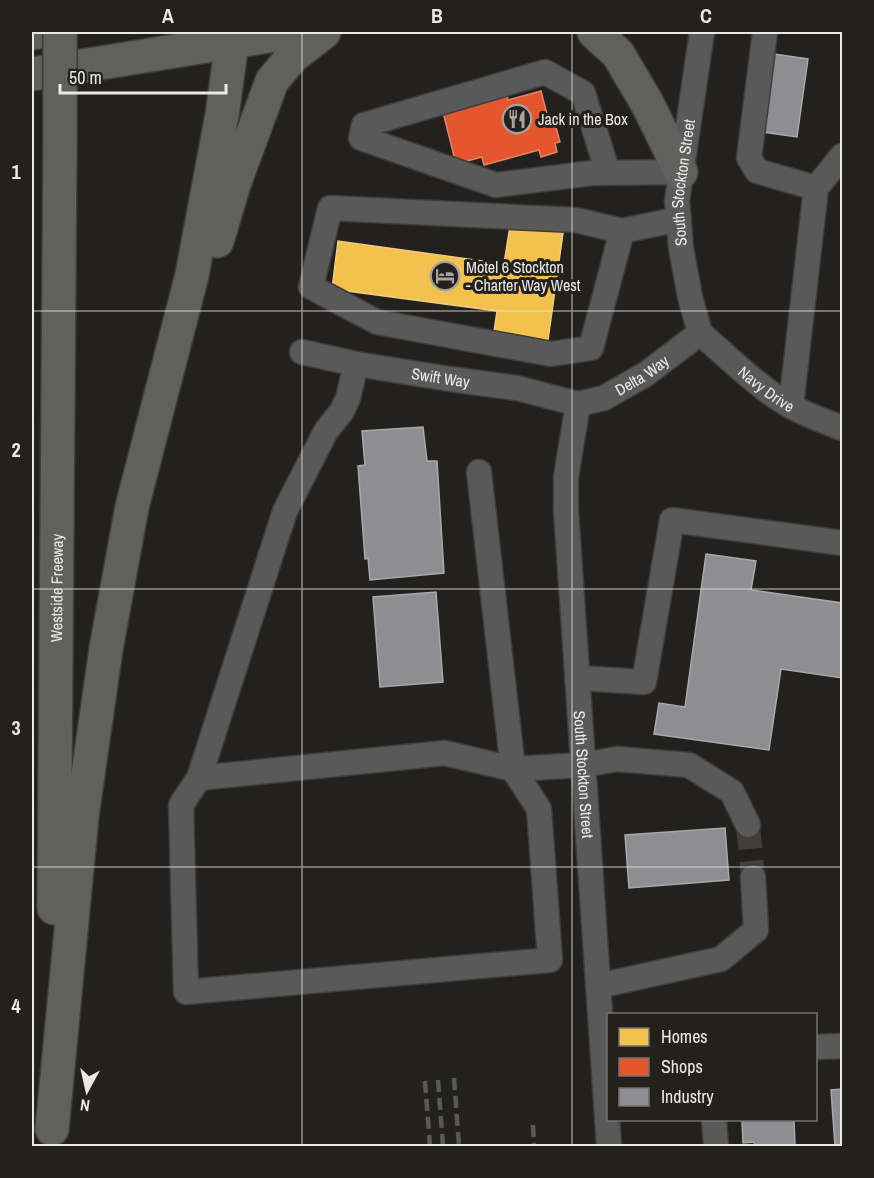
<svg xmlns="http://www.w3.org/2000/svg" width="874" height="1178" viewBox="0 0 874 1178" font-family="'Archivo Narrow',sans-serif">
	<rect width="100%" height="100%" fill="#23211e"/>
	<polygon fill="#f2c14e" stroke="#f0cd7c" stroke-width="1.5" points="510,226 563,233 548,340 494,332 497,311 332,289 338,241 504,264"/>
	<polygon fill="#e4572e" stroke="#e68365" stroke-width="1.5" points="541,91 549,122 554,120 560,142 555,143 557,152 541,157 539,150 484,165 482,157 456,164 443,112 507,95 508,100"/>
	<g fill="#8d8d92" stroke="#a9a9ab" stroke-width="1.5">
		<polygon points="767,53 808,59 797,137 756,131"/>
		<polygon points="423,427 427,461 437,461 444,573 370,580 368,558 365,559 358,466 365,465 362,431"/>
		<polygon points="706,554 756,561 751,590 842,603 842,678 781,669 769,750 654,734 659,703 685,707"/>
		<polygon points="436,592 443,682 380,687 373,597"/>
		<polygon points="725,828 729,880 629,888 625,835"/>
		<polygon points="842,1089 842,1146 835,1146 831,1090"/>
		<polygon points="742,1120 794,1120 795,1146 755,1146 754,1142 743,1143"/>
	</g>
	<g fill="none" stroke-linecap="round" stroke-linejoin="round">
		<polyline stroke="#413f3c" stroke-width="24" stroke-dasharray="24 12" stroke-linecap="butt" points="748,825 753,877"/>
		<g stroke="#3e3d3b" stroke-width="27">
			<g id="minor">
				<polyline points="765,32 749,158 757,171 816,188"/>
				<polyline points="608,173 583,93 545,72 364,125 361,138 496,185 592,173 681,172"/>
				<polyline points="622,231 591,348 551,354 377,322 311,287 330,208 576,220 622,231 679,219"/>
				<path id="s1" d="M700,333L690,297L681,248L677,201L702,32"/>
				<path id="s2" d="M700,333C726,355 750,380 779,399C798,412 821,420 842,428"/>
				<path id="s3" d="M302,352L356,364L450,379L517,388L578,404L604,398L646,374L700,333"/>
				<polyline points="356,364 348,398 342,411 326,431 285,511 199,778 445,753 513,769 583,765 617,759 689,765 732,792 748,825"/>
				<path id="s4" d="M578,404L566,477V510L609,1146"/>
				<polyline points="791,406 816,188 842,156"/>
				<polyline points="577,678 644,682 672,520 842,543"/>
				<polyline points="199,778 181,805 186,992 550,960 539,809 513,769 479,472"/>
				<polyline points="598,986 721,959 756,930 753,877"/>
				<polyline points="816,1047 842,1046"/>
				<polyline points="714,1120 716,1146"/>
			</g>
		</g>
		<g stroke="#3e3d3b" stroke-width="36">
			<g id="highway">
				<polyline points="594,32 618,54 647,103 681,172"/>
				<polyline points="32,33 38,32"/>
				<polyline points="32,74 293,32"/>
				<polyline points="217,241 234,184 272,81 292,57 324,32"/>
				<path id="s5" d="M54,908L60,142"/>
				<polyline points="52,1129 82,816 106,649 132,507 192,275 222,115 232,42 230,32"/>
			</g>
		</g>
		<use href="#minor" stroke="#59595a" stroke-width="24"/>
		<use href="#highway" stroke="#60615f" stroke-width="33"/>
		<g stroke="#5a5959" stroke-width="4.5" stroke-dasharray="12 6" stroke-linecap="butt">
			<polyline points="454,1078 459,1146"/>
			<polyline points="438,1080 443,1146"/>
			<polyline points="425,1081 430,1146"/>
			<polyline points="533,1125 534,1146"/>
		</g>
		<g stroke="#3e3d3b" stroke-width="36" stroke-linecap="butt">
			<polyline id="highway-bridge" points="60,142 60,32"/>
		</g>
		<use href="#highway-bridge" stroke="#60615f" stroke-width="33"/>
	</g>
	<path fill="none" stroke="#ebe9e6" stroke-width="1.5" stroke-opacity="0.55" d="M302,32V1146M572,32V1146M32,311H842M32,589H842M32,867H842"/>
	<defs>
		<g id="restaurant-ring" transform="scale(1.5)"><circle r="9.5" fill="#24211d" stroke="#a5a3a0" stroke-width="1.5"/><path d="M-5-6h1v4h1v-4h1v4h1v-4h1v5L-1.5 .5V6h-2V.5L-5-1ZM5-6V6H3V1.5H1.5Q1.5-4 5-6Z" fill="#a5a3a0"/></g>
		<g id="hotel-ring" transform="scale(1.5)"><circle r="9.5" fill="#24211d" stroke="#a5a3a0" stroke-width="1.5"/><path d="M-6-4.5h1.5V1H6V5H4.5V3h-9V5H-6ZM-4 0a1.8 1.8 0 1 1 3.6 0ZM.5 0V-2.5h3Q6-2.5 6 0Z" fill="#a5a3a0"/></g>
	</defs>
	<g fill-rule="evenodd">
		<use href="#restaurant-ring" x="517" y="119"/>
		<use href="#hotel-ring" x="445" y="276"/>
	</g>
	<g text-anchor="middle" dominant-baseline="central" stroke-width="6" stroke-linejoin="round" paint-order="stroke">
		<g font-size="16" fill="#ebe9e6" stroke="#24211d" text-anchor="start">
			<text x="538" y="119">Jack in the Box</text>
			<text x="466" y="267">Motel 6 Stockton<tspan x="466" dy="18">- Charter Way West</tspan></text>
		</g>
		<g font-size="16" fill="#ebe9e6" stroke="#24211d">
			<text stroke="none"><textPath href="#s1" startOffset="153">South Stockton Street</textPath></text>
			<text stroke="none"><textPath href="#s3" startOffset="352">Delta Way</textPath></text>
			<text stroke="none"><textPath href="#s3" startOffset="141">Swift Way</textPath></text>
			<text stroke="none"><textPath href="#s2" startOffset="87">Navy Drive</textPath></text>
			<text stroke="none"><textPath href="#s5" startOffset="320">Westside Freeway</textPath></text>
			<text stroke="none"><textPath href="#s4" startOffset="372">South Stockton Street</textPath></text>
		</g>
	</g>
	<rect width="874" height="1178" fill="none" stroke="#24211d" stroke-width="66"/>
	<rect x="607" y="1013" width="210" height="108" fill="#24211d" stroke="#74716d" stroke-width="1.5"/>
	<rect x="619" y="1028" width="30" height="18" fill="#f2c14e" stroke="#74716d" stroke-width="1.5"/>
	<text x="661" y="1043" font-size="18" fill="#ebe9e6">Homes</text>
	<rect x="619" y="1058" width="30" height="18" fill="#e4572e" stroke="#74716d" stroke-width="1.5"/>
	<text x="661" y="1073" font-size="18" fill="#ebe9e6">Shops</text>
	<rect x="619" y="1088" width="30" height="18" fill="#8d8d92" stroke="#74716d" stroke-width="1.5"/>
	<text x="661" y="1103" font-size="18" fill="#ebe9e6">Industry</text>
	<g transform="translate(87 1091) rotate(188)" stroke="#24211d" stroke-width="4.5" paint-order="stroke">
	<path d="M0-4.5L10 22L0 15L-10 22Z" fill="#ebe9e6"/>
	<text y="-9" font-size="16" font-weight="bold" text-anchor="middle" fill="#ebe9e6">N</text>
	</g>
	<path d="M60 84v9h166v-9" fill="none" stroke="#ebe9e6" stroke-width="3"/>
	<text x="69" y="84" font-size="18" fill="#ebe9e6" stroke="#24211d" stroke-width="4.5" paint-order="stroke">50 m</text>
	<rect x="33" y="33" width="808" height="1112" fill="none" stroke="#ebe9e6" stroke-width="2"/>
	<g font-size="20" text-anchor="middle" font-weight="bold" fill="#ebe9e6">
		<text x="168" y="23">A</text>
		<text x="437" y="23">B</text>
		<text x="706" y="23">C</text>
		<text x="16" y="179">1</text>
		<text x="16" y="457">2</text>
		<text x="16" y="735">3</text>
		<text x="16" y="1013">4</text>
	</g>
</svg>
